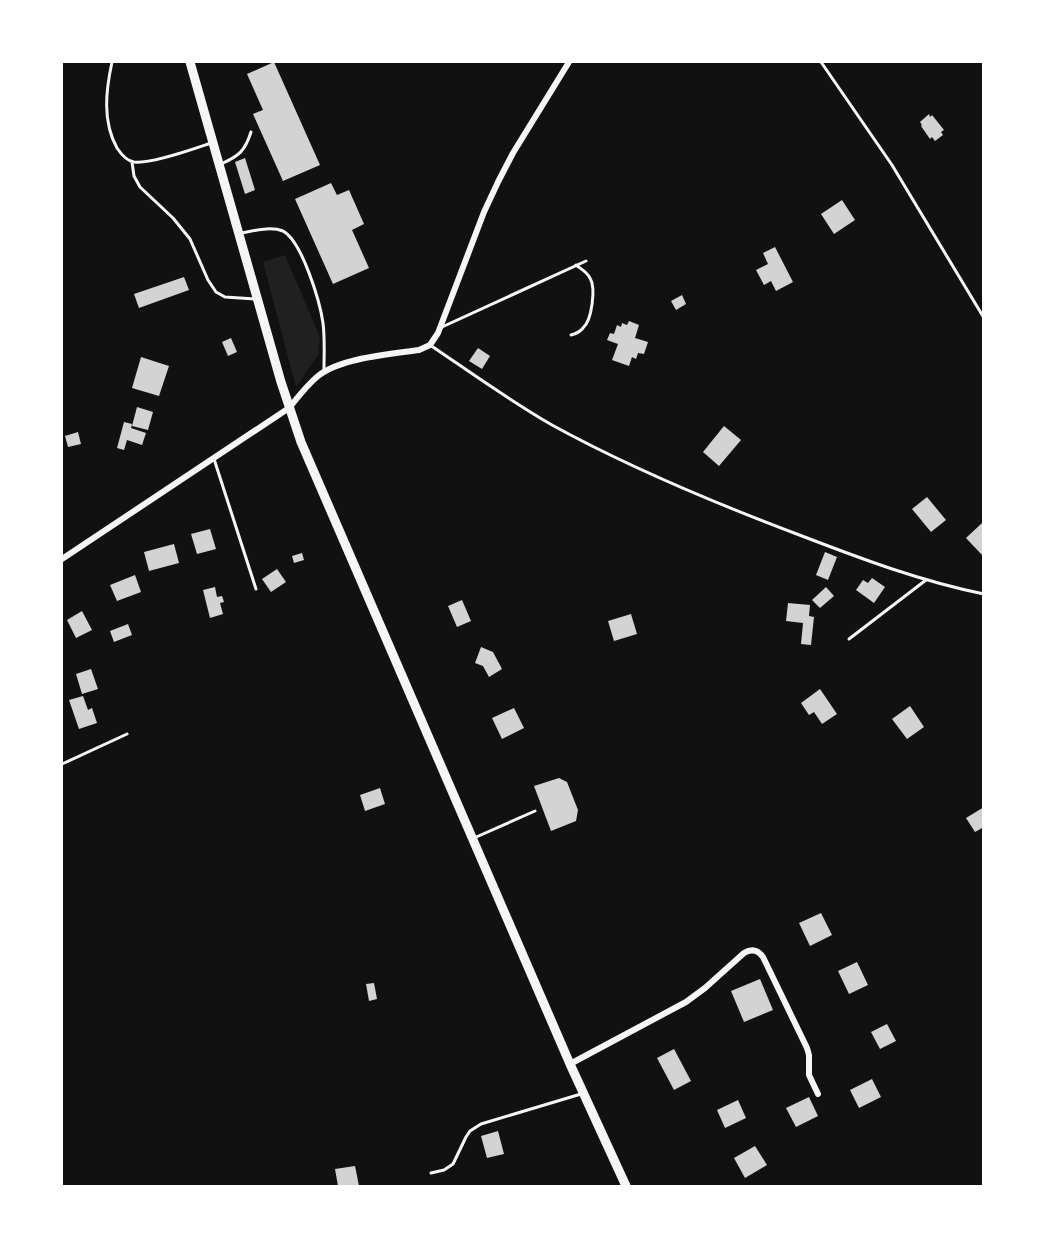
<svg xmlns="http://www.w3.org/2000/svg" width="1045" height="1248" viewBox="0 0 1045 1248" font-family="Quicksand,sans-serif">
	<rect width="100%" height="100%" fill="#111"/>
	<polygon fill="#202020" points="285,255 320,337 318,355 296,387 263,262"/>
	<g fill="#d3d3d3">
		<polygon points="274,62 320,165 283,181 253,114 263,110 247,74"/>
		<polygon points="929,114 930,117 932,115 944,130 941,132 943,135 935,141 932,137 930,139 921,126 922,125 920,122"/>
		<polygon points="245,158 255,190 245,194 235,162"/>
		<polygon points="331,183 337,195 349,190 364,224 352,230 369,268 333,284 295,199"/>
		<polygon points="842,200 855,220 834,234 821,214"/>
		<polygon points="775,247 793,282 776,291 771,281 764,285 756,270 768,264 763,253"/>
		<polygon points="184,277 189,290 139,308 134,294"/>
		<polygon points="682,295 686,304 676,310 671,301"/>
		<polygon points="629,321 639,325 635,338 648,342 644,354 638,353 636,359 632,357 629,366 612,360 618,344 607,340 610,333 614,334 617,325 621,327 622,323 627,325"/>
		<polygon points="231,338 237,352 228,356 222,342"/>
		<polygon points="478,348 490,356 482,369 469,361"/>
		<polygon points="141,357 169,366 159,396 132,388"/>
		<polygon points="137,407 153,412 148,430 132,426"/>
		<polygon points="124,422 132,424 131,428 146,433 142,445 127,440 124,450 117,448"/>
		<polygon points="724,426 741,440 719,466 703,452"/>
		<polygon points="78,432 81,444 68,447 65,436"/>
		<polygon points="927,497 946,520 931,532 912,509"/>
		<polygon points="982,523 984,525 984,553 982,555 966,538"/>
		<polygon points="210,529 216,549 197,554 191,534"/>
		<polygon points="174,544 179,563 149,571 144,552"/>
		<polygon points="825,552 837,557 828,580 816,575"/>
		<polygon points="302,553 304,560 294,563 292,556"/>
		<polygon points="277,569 286,582 271,592 262,579"/>
		<polygon points="135,575 141,592 117,601 110,585"/>
		<polygon points="872,578 885,587 874,603 856,590 863,580 868,583"/>
		<polygon points="215,587 217,597 222,596 224,602 220,603 223,614 210,618 203,590"/>
		<polygon points="826,587 834,596 820,608 812,600"/>
		<polygon points="462,600 471,621 457,627 448,606"/>
		<polygon points="788,603 810,605 809,616 814,617 811,645 801,644 803,623 786,621"/>
		<polygon points="82,611 92,630 76,638 67,620"/>
		<polygon points="631,614 637,634 614,641 608,621"/>
		<polygon points="128,624 132,635 114,642 110,631"/>
		<polygon points="481,647 493,652 502,669 489,677 483,666 475,663"/>
		<polygon points="91,669 98,689 82,694 76,674"/>
		<polygon points="820,689 837,714 822,724 814,712 809,715 801,703"/>
		<polygon points="83,696 88,710 92,708 97,723 79,729 69,700"/>
		<polygon points="910,706 924,727 907,739 892,719"/>
		<polygon points="514,708 524,728 502,739 492,718"/>
		<polygon points="559,778 567,782 578,810 576,821 551,831 534,786"/>
		<polygon points="380,788 385,804 365,811 360,795"/>
		<polygon points="984,807 984,827 975,832 966,818"/>
		<polygon points="821,913 832,935 810,946 799,923"/>
		<polygon points="857,962 868,985 849,994 838,971"/>
		<polygon points="760,979 773,1010 744,1022 731,991"/>
		<polygon points="374,983 377,999 369,1001 366,984"/>
		<polygon points="887,1024 896,1041 880,1049 871,1032"/>
		<polygon points="674,1049 691,1081 674,1090 657,1058"/>
		<polygon points="872,1079 881,1097 859,1108 850,1090"/>
		<polygon points="809,1097 818,1116 796,1127 786,1108"/>
		<polygon points="738,1100 746,1118 725,1128 717,1110"/>
		<polygon points="498,1131 504,1154 487,1158 481,1136"/>
		<polygon points="755,1146 767,1165 745,1178 734,1158"/>
		<polygon points="355,1166 359,1186 338,1186 335,1169"/>
	</g>
	<g fill="none" stroke-linecap="round" stroke-linejoin="round">
		<g stroke="#f5f5f5" stroke-width="3">
			<path d="M112,62C106,90 102,121 117,148C121,154 127,161 134,162C152,164 193,149 211,143"/>
			<polyline points="821,62 892,165 984,318"/>
			<polyline points="132,162 134,176 140,187 173,218 190,239 208,280 216,292 225,297 255,299"/>
			<path d="M221,164C239,156 245,151 251,132"/>
			<path d="M241,233C254,231 270,226 283,231C302,241 320,302 323,323C325,339 324,354 324,370"/>
			<polyline points="442,327 586,261"/>
			<path d="M571,335C575,334 580,332 583,328C592,320 596,288 590,278C587,272 581,269 576,265"/>
			<path d="M430,345C470,372 510,401 552,425C632,469 717,504 802,536C862,559 920,581 984,594"/>
			<polyline points="214,459 256,589"/>
			<polyline points="849,639 926,580"/>
			<polyline points="62,764 127,734"/>
			<polyline points="474,838 535,811"/>
			<polyline points="431,1173 444,1170 453,1164 466,1137 470,1131 481,1124 581,1094"/>
		</g>
		<g stroke="#f5f5f5" stroke-width="6">
			<path d="M62,559L289,408C298,397 307,385 318,376C340,358 391,354 419,350L430,345L438,333L484,212L498,182L513,153L569,62"/>
			<path d="M570,1064L686,1002L705,988L744,953C752,948 758,950 763,957L807,1048L809,1055V1075L818,1094"/>
		</g>
		<polyline stroke="#f5f5f5" stroke-width="9" points="190,62 281,382 301,442 570,1064 626,1186"/>
	</g>
	<rect width="1045" height="1248" fill="none" stroke="#ffffff" stroke-width="126"/>
</svg>
